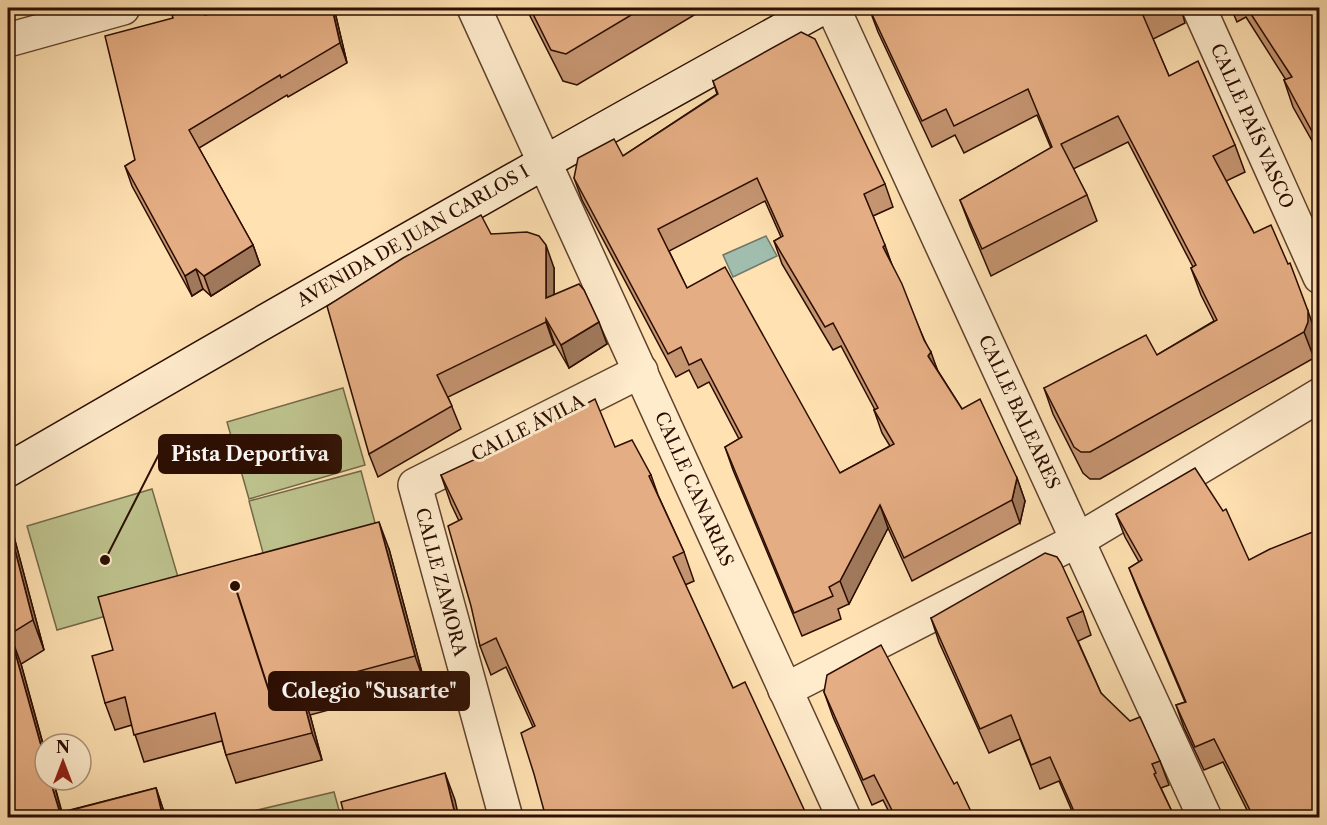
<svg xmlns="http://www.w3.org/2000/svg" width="1327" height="825" viewBox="0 0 1327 825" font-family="'Libre Caslon Text',serif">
	<rect width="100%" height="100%" fill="#ffe1b2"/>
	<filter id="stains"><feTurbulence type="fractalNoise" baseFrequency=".00333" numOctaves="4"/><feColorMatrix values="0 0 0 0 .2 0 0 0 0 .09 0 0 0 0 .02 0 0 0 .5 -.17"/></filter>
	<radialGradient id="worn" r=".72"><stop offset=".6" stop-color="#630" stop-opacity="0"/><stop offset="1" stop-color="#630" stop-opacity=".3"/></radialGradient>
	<g fill="#bec38e" stroke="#746848" stroke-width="1.5">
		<polygon points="343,388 365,465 249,499 227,422"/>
		<polygon points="361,471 381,545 269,575 249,501"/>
		<polygon points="152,489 183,594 57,630 27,526"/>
		<polygon points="334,792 341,817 228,817"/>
	</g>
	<polygon fill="#a0bdae" stroke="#717769" stroke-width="1.5" points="766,236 777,256 733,277 723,255"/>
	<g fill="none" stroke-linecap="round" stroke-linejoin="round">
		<g stroke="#60422d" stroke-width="36">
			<g id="street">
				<polyline points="474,8 844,818"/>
				<polyline points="833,8 1205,818"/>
				<polyline points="1199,8 1320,277"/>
				<polyline points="8,40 123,8"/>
				<polyline points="785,690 1078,540 1320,395"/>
				<polyline points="506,818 415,485 641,371"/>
			</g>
		</g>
		<g stroke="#2b0d01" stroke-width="36">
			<path id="secondary" d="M8,470C278,313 549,158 822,8"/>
		</g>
		<use href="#street" stroke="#ffeccd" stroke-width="33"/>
		<use href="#secondary" stroke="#ffeccd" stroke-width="33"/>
	</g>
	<g fill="#c59571" stroke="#2b0d01" stroke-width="1.5" fill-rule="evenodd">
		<polygon points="334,8 347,63 288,97 287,95 199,148 253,245 260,265 211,296 203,289 192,296 132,186 125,166 135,160"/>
		<polygon points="526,8 706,8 577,85 563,81"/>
		<polygon points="869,8 1181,8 1185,23 1153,39 1169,76 1235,145 1245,172 1226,181 1254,233 1317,337 1318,348 1314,358 1100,479 1090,479 1083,473 1053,414 1044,388 1157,355 1214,321 1201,295 1191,268 1193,267 1128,142 1073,169 1087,195 1097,221 991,276 970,226 960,200 1051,148 1037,115 964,153 955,135 932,147 878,32"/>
		<polygon points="1231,8 1320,8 1320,155 1293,107 1284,80 1286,80 1246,17 1237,22"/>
		<path d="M713,81L885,184L893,207L873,216L893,268L938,371L962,409L1017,478L1025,501L1020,523L912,581L888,528L849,604L838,609L841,619L802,636L733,470L725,447L739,439L709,382L698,388L689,370L676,377L582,200L574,178L623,156L717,94ZM765,201L781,237L774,241L782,264L833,350L841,346L875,410H874L882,433L890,446L840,473L687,288L669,251Z"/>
		<polygon points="491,234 554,268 554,294 607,344 569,368 554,342 554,345 448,397 461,429 378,477 369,454"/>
		<polygon points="615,447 651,475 658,495 684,552 694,581 685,585 733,688 808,818 533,727 506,667 491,675 480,646 459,521 451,504 441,475"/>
		<polygon points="8,514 44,650 21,664 62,812 156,788 166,818 8,818"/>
		<polygon points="1116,514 1320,818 1251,818 1223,762 1204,770 1184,728 1176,705 1185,702 1138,591 1129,568 1139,562 1125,537"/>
		<polygon points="389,549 425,684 310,715 322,760 236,783 226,755 222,741 144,762 132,725 115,730 105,703 113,650"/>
		<polygon points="1083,611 1091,635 1078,641 1101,693 1160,761 1169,785 1161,788 1175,818 1075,818 1059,781 1040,789 1020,739 989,753 939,642 931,618"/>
		<polygon points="824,692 954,784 974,818 892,818 883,800 872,805 833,717"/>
	</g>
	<g fill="#a0795c" stroke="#2b0d01" stroke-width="1.5">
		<polygon points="332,8 334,8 347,63 340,43"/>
		<polygon points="253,245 260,265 211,296 204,276"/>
		<polygon points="546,245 554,268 554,321 546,298"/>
		<polygon points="885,245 893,268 883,247"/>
		<polygon points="196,269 203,289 192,296 185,276"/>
		<polygon points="1308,311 1317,337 1318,348 1314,358 1304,332"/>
		<polygon points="546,319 554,342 554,345 546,322"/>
		<polygon points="599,322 607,344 569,368 561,345"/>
		<polygon points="931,352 939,375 928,356"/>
		<polygon points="1017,478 1025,501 1020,523 1012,500"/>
		<polygon points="880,505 888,528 849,604 840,581"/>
		<polygon points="8,514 10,522 44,650 33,620 8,523"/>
		<polygon points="379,522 389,549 425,684 415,656"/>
		<polygon points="10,634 21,664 45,752 45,760"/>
		<polygon points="300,687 310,715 322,760 312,733"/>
		<polygon points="445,773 455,800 459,818 456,818"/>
		<polygon points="50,780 53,780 63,818 60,813"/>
		<polygon points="156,788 166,818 163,818"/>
	</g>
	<g fill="#e5ad83" stroke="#2b0d01" stroke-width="1.5" fill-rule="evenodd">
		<polygon points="234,8 332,8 340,43 281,78 280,75 189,130 253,245 204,276 196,269 185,276 125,166 135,160 105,36 173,18 172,15 203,9 205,15"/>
		<polygon points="530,8 643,8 566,54 551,50"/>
		<polygon points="869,8 1153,8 1142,13 1169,76 1198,61 1235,145 1213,156 1254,233 1271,225 1288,264 1290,263 1308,311 1308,322 1304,332 1090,452 1081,452 1074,447 1044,388 1146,335 1157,355 1217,320 1191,268 1196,265 1118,116 1061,144 1087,195 982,249 960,200 1052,147 1028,89 954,126 946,109 922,121"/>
		<polygon points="1247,8 1320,8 1320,146 1284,80 1292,77"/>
		<path d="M801,32L815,39L885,184L864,194L885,245L883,247L902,284L924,340L931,352L928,356L962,409L980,399L1017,478L1012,500L904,558L880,505L840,581L829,587L833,596L794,613L725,447L742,437L701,359L689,365L681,347L668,354L574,178L578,158L614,139L623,156L718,94L713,81ZM757,178L783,236L774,241L825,327L833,323L878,408L874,410L894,444L840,473L725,267L687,288L658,229Z"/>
		<polygon points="1320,165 1320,173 1317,167"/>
		<polygon points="481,215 491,234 527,232 539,236 546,245 546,298 579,284 584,290 599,322 561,345 546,319 546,322 437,375 452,406 369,454 327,306 403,258"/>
		<polygon points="595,399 615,447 632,440 651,475 649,476 684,552 673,557 733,688 745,682 808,818 546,818 534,774 521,733 535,726 496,638 480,646 471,606 448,526 462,519 441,475 519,439"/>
		<polygon points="1195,468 1223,511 1226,509 1249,560 1270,549 1320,529 1320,818 1254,818 1214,739 1195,747 1176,705 1186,702 1129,568 1142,560 1116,514"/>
		<polygon points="379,522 415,656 300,687 312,733 226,755 215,713 134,735 125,697 105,703 92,656 113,650 98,597"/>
		<polygon points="8,523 33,620 10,634 45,760 45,780 50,780 60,813 156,788 163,818 8,818"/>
		<polygon points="1045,553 1057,557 1061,563 1083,611 1067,618 1101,693 1130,721 1140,717 1160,761 1152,764 1156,773 1154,774 1175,818 1077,818 1050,757 1031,765 1011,715 980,729 931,618"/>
		<polygon points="881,645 954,784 957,782 974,818 896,818 874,775 863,780 824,692 827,675"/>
		<polygon points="445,773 456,818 345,818 341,802"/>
	</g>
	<g text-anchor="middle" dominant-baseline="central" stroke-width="6" stroke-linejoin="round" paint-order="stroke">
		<g font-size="18" fill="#2b0d01" stroke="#ffeccd">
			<text transform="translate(1252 126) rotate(66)">CALLE PAÍS VASCO</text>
			<text transform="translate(413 236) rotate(-30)">AVENIDA DE JUAN CARLOS I</text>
			<text transform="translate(1019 412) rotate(65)">CALLE BALEARES</text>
			<text transform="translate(528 428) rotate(-27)">CALLE ÁVILA</text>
			<text transform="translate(694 489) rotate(66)">CALLE CANARIAS</text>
			<text transform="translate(441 582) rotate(75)">CALLE ZAMORA</text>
		</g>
	</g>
	<path fill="none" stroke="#2b0d01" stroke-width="2" d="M105 560L159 454M235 586L269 691"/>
	<g fill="#2b0d01" stroke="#ffeccd" stroke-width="2">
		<circle cx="105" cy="560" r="6"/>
		<circle cx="235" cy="586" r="6"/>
	</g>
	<g fill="#2b0d01" stroke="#2b0d01" stroke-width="2">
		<rect x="159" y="435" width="182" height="38" rx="6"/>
		<rect x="269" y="672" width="200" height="38" rx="6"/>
	</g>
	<g font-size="20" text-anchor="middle" font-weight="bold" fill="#fff">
		<text x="250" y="461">Pista Deportiva</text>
		<text x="369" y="698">Colegio "Susarte"</text>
	</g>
	<rect width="1327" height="825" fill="none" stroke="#ffe1b2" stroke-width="30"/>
	<rect x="9" y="9" width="1309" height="807" fill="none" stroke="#2b0d01" stroke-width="3"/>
	<rect x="15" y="15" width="1297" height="795" fill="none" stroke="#2b0d01" stroke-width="1.5"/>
	<g transform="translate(63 762)"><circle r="28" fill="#ffeccd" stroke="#aa937b" stroke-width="1.5"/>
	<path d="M0-4.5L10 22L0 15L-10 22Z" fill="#8f2418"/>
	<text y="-9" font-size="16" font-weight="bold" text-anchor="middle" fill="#2b0d01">N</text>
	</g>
	<rect width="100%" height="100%" filter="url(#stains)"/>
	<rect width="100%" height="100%" fill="url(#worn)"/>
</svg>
